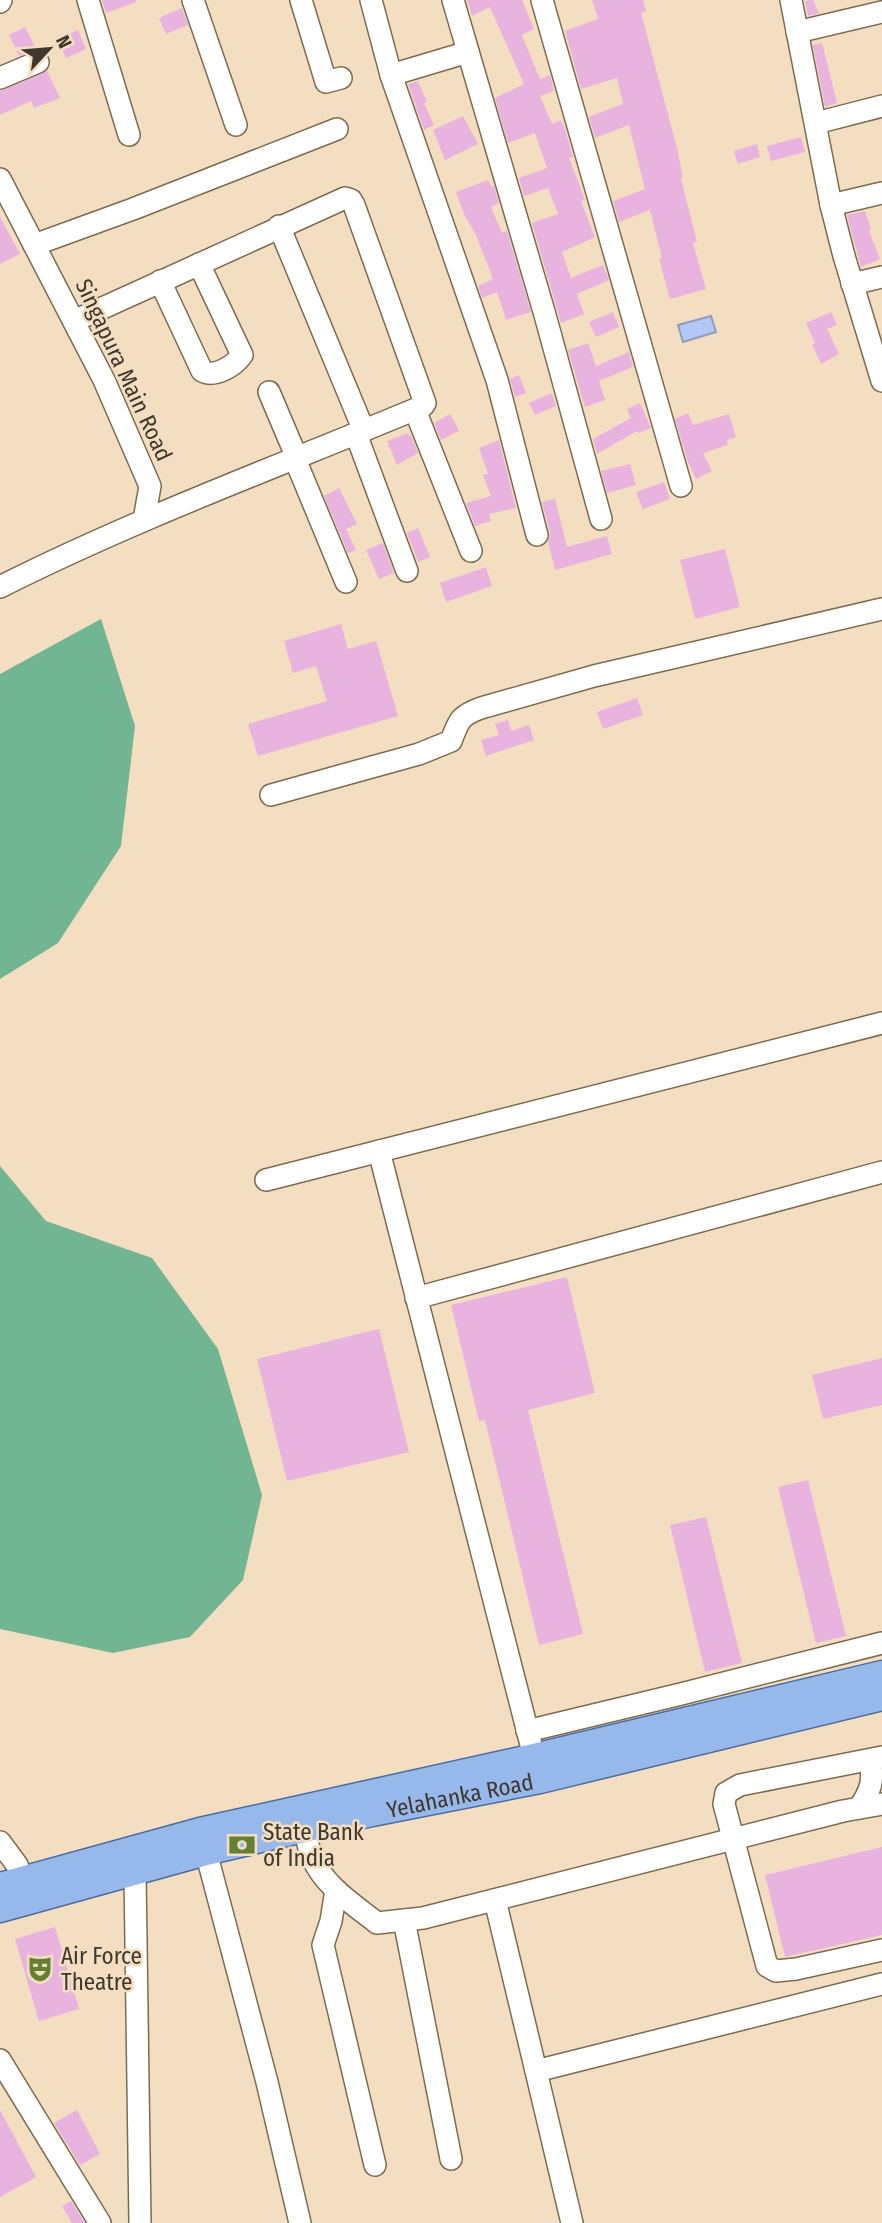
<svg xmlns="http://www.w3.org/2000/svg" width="882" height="2223" viewBox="0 0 882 2223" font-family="'Fira Sans Condensed',sans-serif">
	<rect width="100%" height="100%" fill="#f4dec1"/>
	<g fill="#72b592">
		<polygon points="101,619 135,726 121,846 58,943 0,979 0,674"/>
		<polygon points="0,1166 46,1221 152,1258 218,1349 262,1495 243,1580 190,1637 113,1653 0,1629"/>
	</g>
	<polygon fill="#b2c8f6" stroke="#909dba" stroke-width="2" points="711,316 716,332 683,342 678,325"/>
	<g fill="#e9b3e0">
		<polygon points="102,0 135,0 136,2 106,13"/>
		<polygon points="467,0 522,0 534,29 522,35 523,38 540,79 550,75 554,91 540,96 552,124 561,120 564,126 573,157 569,158 585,200 581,201 595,237 562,252 571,278 603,265 609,280 577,294 584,314 561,323 532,223 558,214 548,188 524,196 519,178 547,168 535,133 508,143 495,98 524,84 490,7 472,16"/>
		<polygon points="592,0 643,0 646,11 641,13 678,152 683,178 681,179 697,242 693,243 706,289 670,299 659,259 662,258 650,210 619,222 613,201 645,189 629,125 595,138 589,117 623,104 617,78 581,89 565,31 598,19"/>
		<polygon points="813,0 819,13 808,16 805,1"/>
		<polygon points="182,8 188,25 166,34 159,18"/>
		<polygon points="25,27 36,49 19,56 9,35"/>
		<polygon points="78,30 86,49 66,58 58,39"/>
		<polygon points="822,43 837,103 825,107 813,45"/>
		<polygon points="47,71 60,98 34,108 31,101 0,115 0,91"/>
		<polygon points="418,81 427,102 424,103 434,125 424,130 408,84"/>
		<polygon points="463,116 478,144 445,160 433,130"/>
		<polygon points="801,137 805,152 771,161 767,146"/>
		<polygon points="757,144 760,157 738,164 734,151"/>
		<polygon points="488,180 491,186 494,186 499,203 491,207 502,233 507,231 531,312 506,320 497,292 482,298 478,286 493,279 476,235 465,216 456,192"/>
		<polygon points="865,211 871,230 869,231 880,259 861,267 847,215"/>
		<polygon points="0,217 20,254 0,264"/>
		<polygon points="613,312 619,327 596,337 589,322"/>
		<polygon points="831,312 837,325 827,329 839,354 821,364 812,345 815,343 806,323"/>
		<polygon points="588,343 596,366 629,352 633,367 599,381 605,400 585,407 568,350"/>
		<polygon points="519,375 526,393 515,397 510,379"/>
		<polygon points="552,393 556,406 535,415 529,403"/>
		<polygon points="640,403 651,428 638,433 637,431 597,454 593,439 631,418 627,409"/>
		<polygon points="688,413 693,425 729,414 736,437 727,440 728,445 703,453 712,471 696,479 688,462 675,419"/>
		<polygon points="450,414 459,431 441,440 434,423"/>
		<polygon points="408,433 409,436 411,435 418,453 397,465 387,441"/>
		<polygon points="499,440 516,508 489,514 491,521 475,526 466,503 491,496 483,475 488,474 479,448"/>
		<polygon points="630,464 636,485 607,493 601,471"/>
		<polygon points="664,482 670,499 643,509 636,492"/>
		<polygon points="339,488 357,524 346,529 356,550 348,553 324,496"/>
		<polygon points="555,499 567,547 607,536 612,554 555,570 548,542 550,532 542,502"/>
		<polygon points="418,528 430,557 418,562 407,533"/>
		<polygon points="383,543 394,573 379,579 366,550"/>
		<polygon points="725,549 740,607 695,619 680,560"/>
		<polygon points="486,567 492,586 446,602 440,583"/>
		<polygon points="341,624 348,649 376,641 398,716 258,756 248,724 327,701 316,666 293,673 284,641"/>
		<polygon points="637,698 643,715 603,729 597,712"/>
		<polygon points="508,720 511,731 529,725 534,740 486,756 481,740 499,735 495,724"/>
		<polygon points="567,1277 595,1393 528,1410 583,1634 539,1645 485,1420 479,1421 451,1305"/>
		<polygon points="379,1329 409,1452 287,1481 257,1359"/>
		<polygon points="882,1358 882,1405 823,1419 812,1375"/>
		<polygon points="808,1480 846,1636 816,1643 778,1487"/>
		<polygon points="706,1517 742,1663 705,1672 670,1525"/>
		<polygon points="882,1847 882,1935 785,1957 765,1875"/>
		<polygon points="55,1927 79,2009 39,2021 15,1939"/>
		<polygon points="0,2110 36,2177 0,2197"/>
		<polygon points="77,2110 100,2154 80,2165 54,2123"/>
		<polygon points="71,2201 85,2223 72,2223 62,2206"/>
	</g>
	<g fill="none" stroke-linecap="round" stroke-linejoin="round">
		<g stroke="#7d6b51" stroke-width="24">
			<g id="minor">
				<polyline points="88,0 129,135"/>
				<polyline points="193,0 236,125"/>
				<polyline points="301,0 326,82 341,78"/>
				<polyline points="371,0 391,75 497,380 537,535"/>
				<polyline points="453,0 545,315 601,519"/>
				<polyline points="542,0 681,486"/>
				<polyline points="791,0 831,205 844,256 882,381"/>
				<polyline points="0,2 1,0"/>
				<polyline points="797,32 882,12"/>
				<polyline points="391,75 468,52"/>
				<polyline points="0,78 38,62"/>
				<polyline points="816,123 882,106"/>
				<polyline points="0,179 104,380 150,486 144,520"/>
				<polyline points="831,205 882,193"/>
				<polyline points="279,226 364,431"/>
				<polyline points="34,245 133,209 337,129"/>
				<path d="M160,281L202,371C215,378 234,366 242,355L199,264"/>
				<polyline points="852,284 882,277"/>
				<polyline points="269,392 297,458"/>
				<polyline points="415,410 471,551"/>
				<polyline points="356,434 407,571"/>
				<polyline points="295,459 346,582"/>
				<path d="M0,587C137,518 282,465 423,406L425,403L354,205L351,200L345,198L74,321"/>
				<path d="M271,795L419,754L451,741C459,721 459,716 481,708L594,676L882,609"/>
				<polyline points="379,1151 538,1772"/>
				<polyline points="266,1180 882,1023"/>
				<polyline points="416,1298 882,1172"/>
				<polyline points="527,1731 681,1694 882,1643"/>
				<polyline points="882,1757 740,1785 726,1793 724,1804 767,1966 776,1971 796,1969 882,1950"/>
				<path d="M859,1808C871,1791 874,1780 870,1760"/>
				<path d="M303,1815C306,1829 306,1844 312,1857C324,1886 353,1904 377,1923L423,1918L843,1811L882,1804"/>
				<polyline points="0,1842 17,1865 29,1894"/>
				<polyline points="206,1852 267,2082 300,2223"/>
				<polyline points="131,1858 135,1873 140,2223"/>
				<polyline points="336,1890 331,1921 323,1945 375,2165"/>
				<polyline points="495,1900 536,2071 882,1984"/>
				<polyline points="404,1920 451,2159"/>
				<polyline points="0,2060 100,2223"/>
				<polyline points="536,2071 572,2223"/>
			</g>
		</g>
		<g stroke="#4c6c9f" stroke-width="29">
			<g id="major">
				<polyline points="0,1886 200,1831 534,1757 882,1674"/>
				<path id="s1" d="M0,1909L206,1852L372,1813L540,1780L882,1697"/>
			</g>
		</g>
		<use href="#minor" stroke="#fff" stroke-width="21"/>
		<use href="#major" stroke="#97b8eb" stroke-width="26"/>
	</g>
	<defs>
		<g id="bank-bare" transform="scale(2.1)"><path d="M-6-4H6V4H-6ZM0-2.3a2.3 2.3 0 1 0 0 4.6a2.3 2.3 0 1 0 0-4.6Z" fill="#657f33" stroke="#f4dec1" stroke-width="2.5" paint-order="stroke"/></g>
		<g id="theatre-bare" transform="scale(2.1)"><path d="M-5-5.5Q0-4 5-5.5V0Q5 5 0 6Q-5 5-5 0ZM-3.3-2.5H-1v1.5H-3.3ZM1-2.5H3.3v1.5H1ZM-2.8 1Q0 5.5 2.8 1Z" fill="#657f33" stroke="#f4dec1" stroke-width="2.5" paint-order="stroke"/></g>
	</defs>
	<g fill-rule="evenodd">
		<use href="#bank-bare" x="242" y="1845"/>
		<use href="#theatre-bare" x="40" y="1969"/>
	</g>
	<g text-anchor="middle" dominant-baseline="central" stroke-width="5" stroke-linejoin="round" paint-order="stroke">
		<g font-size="23" fill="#40382d" stroke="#f4dec1">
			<text transform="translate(124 370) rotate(65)">Singapura Main Road</text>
			<text stroke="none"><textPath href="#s1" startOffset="474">Yelahanka Road</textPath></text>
		</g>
		<g font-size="23" fill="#40382d" stroke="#f4dec1" text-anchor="start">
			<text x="263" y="1832">State Bank<tspan x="263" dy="26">of India</tspan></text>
			<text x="61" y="1956">Air Force<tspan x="61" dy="26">Theatre</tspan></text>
		</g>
	</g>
	<g transform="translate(49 49) rotate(64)" stroke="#f4dec1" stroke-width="5" paint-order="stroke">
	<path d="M0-5L12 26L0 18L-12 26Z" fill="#40382d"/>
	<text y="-10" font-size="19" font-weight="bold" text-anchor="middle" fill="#40382d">N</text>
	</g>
</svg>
